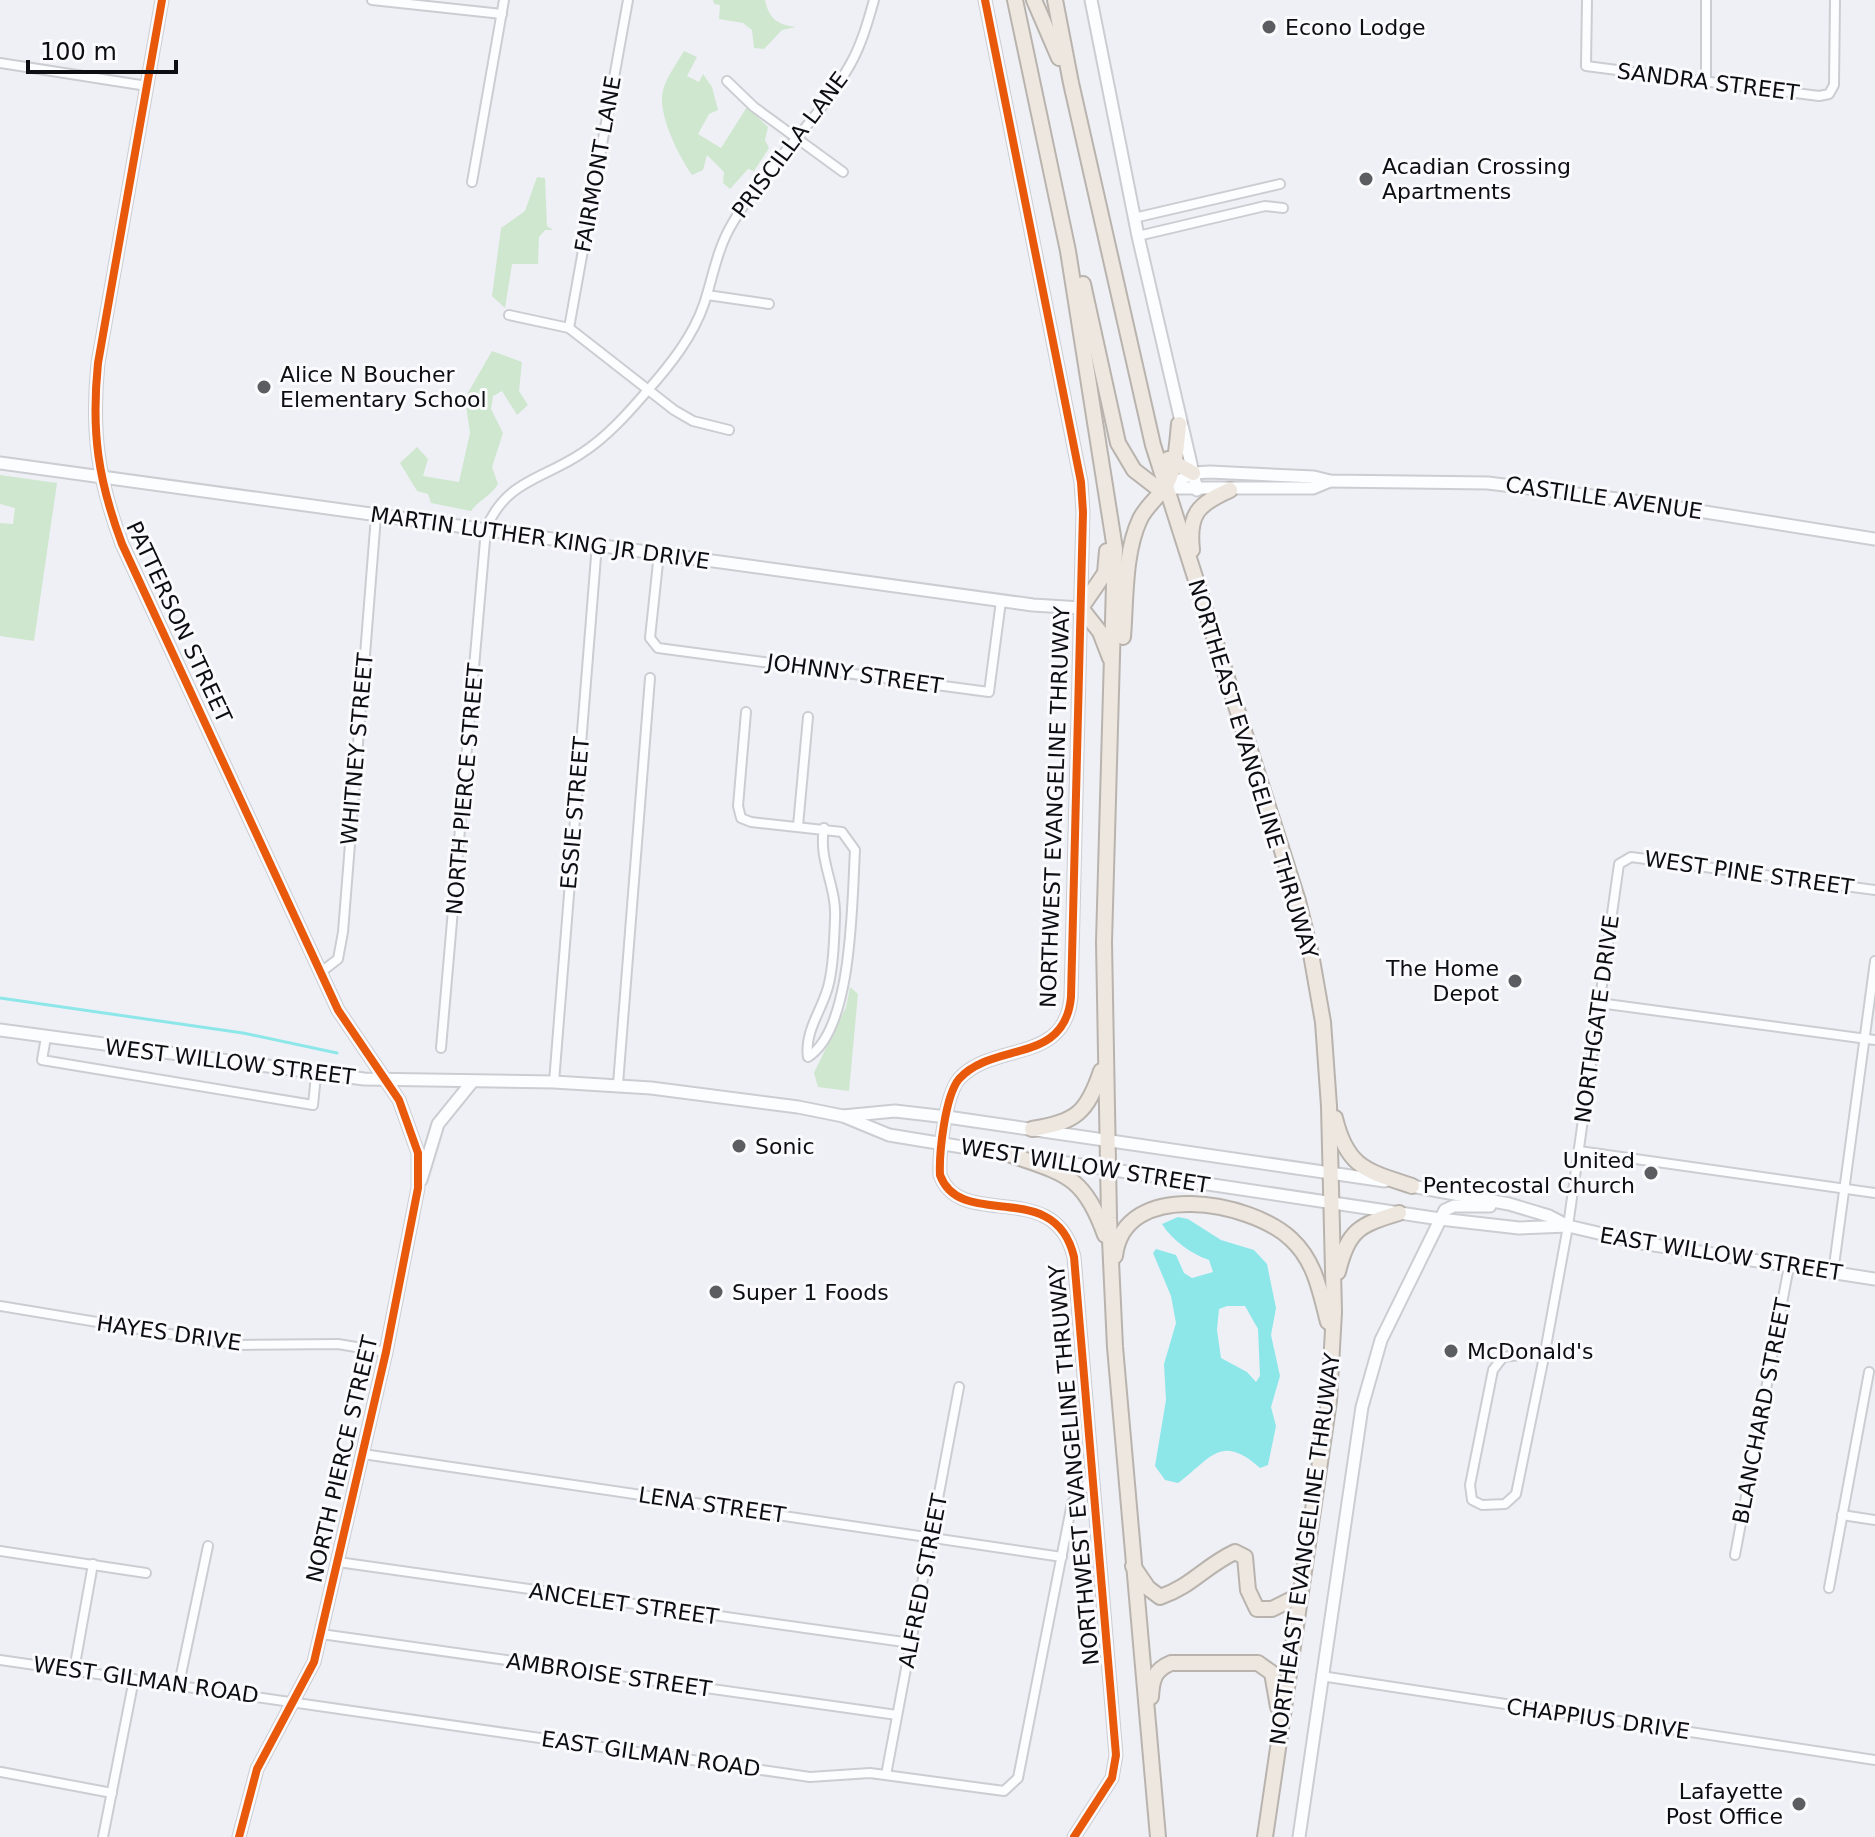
<svg xmlns="http://www.w3.org/2000/svg" width="1875" height="1837" viewBox="0 0 1875 1837" font-family="'DejaVu Sans',sans-serif">
	<rect width="100%" height="100%" fill="#eef0f6"/>
	<g fill="#cfe7ce">
		<path d="M713,0H765C769,19 778,25 796,27L782,30L764,49L754,48L752,30L743,23L719,19L720,5L714,4Z"/>
		<path d="M684,51L697,57L687,76L699,82L703,74L712,87L718,110L709,114L698,134L721,148L747,107L768,127L765,140L769,148L754,171L748,169L730,189L723,183L724,172L707,155L703,170L692,175C679,156 661,121 662,97C663,81 676,65 684,51Z"/>
		<polygon points="537,177 545,178 547,226 553,230 545,230 539,237 538,264 512,264 505,308 492,296 501,228 525,211"/>
		<path d="M492,351L522,362L519,391L528,405L517,415L502,391L493,396L491,409L503,433L492,467L498,484C490,497 480,499 471,511L431,503L428,494L417,491L400,463L417,447L428,459L423,476L459,482L470,433L465,398Z"/>
		<polygon points="0,475 57,483 34,641 0,636 0,523 13,524 15,508 0,504"/>
		<polygon points="850,987 858,994 849,1091 818,1087 814,1073 846,1007"/>
	</g>
	<path fill="#8de7e9" fill-rule="evenodd" d="M1178,1217L1188,1219L1221,1240L1254,1250L1267,1264L1276,1308L1271,1335L1280,1376L1271,1407L1276,1426L1268,1465L1260,1468C1220,1432 1210,1460 1178,1483L1165,1480L1155,1466L1166,1400L1164,1364L1176,1323L1171,1296L1153,1253L1156,1249L1176,1255L1184,1273L1192,1278L1213,1272L1209,1260C1191,1254 1172,1240 1162,1224ZM1227,1306H1245L1258,1329L1260,1376L1256,1382L1247,1372L1221,1358L1217,1330L1219,1309Z"/>
	<g fill="none" stroke-linecap="round" stroke-linejoin="round">
		<polyline stroke="#8de7e9" stroke-width="3" points="0,998 243,1033 337,1053"/>
		<g stroke="#cbcdd2" stroke-width="12">
			<g id="street">
				<polyline points="372,0 502,14"/>
				<polyline points="1587,0 1586,66 1819,96 1829,94 1834,85 1835,0"/>
				<polyline points="0,63 147,86"/>
				<polyline points="727,81 754,107 843,172"/>
				<polyline points="1706,81 1706,0"/>
				<polyline points="472,182 504,0"/>
				<polyline points="1134,218 1280,184"/>
				<polyline points="1138,236 1265,206 1283,208"/>
				<polyline points="707,295 769,304"/>
				<polyline points="509,315 569,328 674,410 693,421 729,430"/>
				<polyline points="569,328 628,0"/>
				<polyline points="659,553 650,638 658,648 989,692 1001,601"/>
				<path d="M746,712L738,806L741,818L751,822L842,832L855,850C852,900 853,1029 808,1057C804,1032 822,1010 828,987C834,966 834,940 835,919C837,886 818,861 824,828"/>
				<polyline points="798,826 808,717"/>
				<polyline points="321,972 338,959 343,932 376,516"/>
				<polyline points="1599,1003 1875,1040"/>
				<polyline points="46,1037 42,1060 313,1105 316,1075"/>
				<path d="M441,1048L486,529C506,480 542,480 582,453C607,437 629,412 648,390C671,364 693,336 704,304C713,277 717,249 732,224C765,166 819,121 851,63C862,43 868,21 874,0"/>
				<polyline points="554,1082 597,544"/>
				<polyline points="618,1084 650,678"/>
				<polyline points="1579,1151 1875,1193"/>
				<polyline points="1833,1273 1875,961"/>
				<polyline points="0,1306 236,1345 338,1344 386,1352"/>
				<polyline points="1545,1352 1568,1226 1619,864 1631,857 1875,890"/>
				<polygon points="1545,1352 1516,1494 1505,1504 1482,1505 1472,1500 1470,1485 1493,1370 1503,1357"/>
				<polyline points="363,1454 1062,1557"/>
				<polyline points="1842,1515 1875,1520"/>
				<polyline points="0,1551 146,1573"/>
				<polyline points="1735,1555 1789,1266"/>
				<polyline points="338,1562 911,1643"/>
				<polyline points="1829,1588 1869,1372"/>
				<polyline points="321,1634 897,1715"/>
				<polyline points="0,1660 810,1777 870,1773 1004,1791 1018,1778 1072,1503 1093,1476"/>
				<polyline points="74,1670 93,1564"/>
				<polyline points="1321,1676 1875,1760"/>
				<polyline points="179,1684 208,1546"/>
				<polyline points="1,1772 112,1793"/>
				<polyline points="886,1775 959,1387"/>
				<polyline points="103,1837 134,1679"/>
			</g>
		</g>
		<g stroke="#cbcdd2" stroke-width="15">
			<g id="secondary">
				<path d="M162,0L98,363C91,432 98,480 122,544L338,1010L399,1100L418,1153V1188L386,1352L314,1662L257,1769L239,1837"/>
				<path d="M985,0L1081,482L1083,512L1071,997C1065,1065 993,1041 959,1079C945,1096 939,1153 940,1175C961,1232 1055,1176 1074,1257L1116,1755L1112,1778L1074,1837"/>
				<polyline points="1091,0 1138,236 1197,490"/>
				<polyline points="0,463 1033,605 1081,608"/>
				<polyline points="1165,488 1193,473 1210,472 1314,477 1330,481 1488,483 1642,502 1875,539"/>
				<polyline points="1166,488 1313,488 1330,481"/>
				<polyline points="0,1030 364,1079 554,1082 651,1088 798,1107 843,1116 889,1135 1017,1156"/>
				<polyline points="843,1116 895,1111 947,1117 1385,1181"/>
				<polyline points="1034,1158 1440,1219 1519,1228 1568,1226"/>
				<polyline points="421,1180 438,1124 472,1082"/>
				<polyline points="1406,1185 1509,1204 1549,1216 1568,1226 1641,1243 1875,1279"/>
				<polyline points="1299,1837 1362,1407 1381,1340 1445,1210 1454,1206 1490,1206"/>
			</g>
		</g>
		<g stroke="#b9b3ad" stroke-width="18">
			<g id="highway">
				<polyline points="1015,0 1068,251 1115,549 1104,942 1109,1218 1115,1347 1158,1837"/>
				<polyline points="1034,0 1059,58"/>
				<polyline points="1055,0 1071,83 1153,445 1298,901 1311,954 1323,1022 1329,1106 1334,1312 1329,1401 1265,1837"/>
				<polyline points="1083,284 1118,443 1134,470 1156,487 1165,488"/>
				<polyline points="1168,459 1193,473"/>
				<path d="M1192,550C1188,514 1198,504 1230,490"/>
				<polyline points="1107,551 1105,573 1081,608 1100,632 1110,658"/>
				<path d="M1123,637C1126,600 1124,553 1140,519C1146,507 1155,500 1163,490C1176,473 1177,444 1179,424"/>
				<path d="M1335,1118C1347,1168 1367,1171 1412,1186"/>
				<path d="M1032,1129C1076,1122 1087,1113 1101,1071"/>
				<path d="M1011,1155C1066,1174 1084,1176 1105,1235"/>
				<path d="M1115,1256C1124,1178 1251,1201 1291,1239C1315,1261 1320,1291 1328,1322"/>
				<path d="M1338,1272C1348,1230 1359,1225 1399,1213"/>
				<path d="M1133,1566L1148,1588L1160,1597C1192,1586 1205,1566 1235,1552L1245,1557L1248,1590L1257,1609H1272L1298,1596"/>
				<path d="M1151,1697C1152,1680 1154,1670 1171,1663H1258L1272,1673L1278,1707"/>
			</g>
		</g>
		<use href="#street" stroke="#fcfdfe" stroke-width="8"/>
		<use href="#secondary" stroke="#fcfdfe" stroke-width="11"/>
		<use href="#highway" stroke="#ede7e0" stroke-width="14"/>
		<g stroke="#fbfbfe" stroke-width="13">
			<g id="cycleway">
				<path d="M162,0L98,363C91,432 98,480 122,544L338,1010L399,1100L418,1153V1188L386,1352L314,1662L257,1769L239,1837"/>
				<path d="M985,0L1081,482L1083,512L1071,997C1065,1065 993,1041 959,1079C945,1096 939,1153 940,1175C961,1232 1055,1176 1074,1257L1116,1755L1112,1778L1074,1837"/>
			</g>
		</g>
		<use href="#cycleway" stroke="#e8590c" stroke-width="8"/>
	</g>
	<g fill="#5c5d61" stroke="#fbfbfe" stroke-width="3">
		<circle cx="1269" cy="27" r="8"/>
		<circle cx="1366" cy="179" r="8"/>
		<circle cx="264" cy="387" r="8"/>
		<circle cx="1515" cy="981" r="8"/>
		<circle cx="739" cy="1146" r="8"/>
		<circle cx="1651" cy="1173" r="8"/>
		<circle cx="716" cy="1292" r="8"/>
		<circle cx="1451" cy="1351" r="8"/>
		<circle cx="1799" cy="1804" r="8"/>
	</g>
	<g text-anchor="middle" dominant-baseline="central" stroke-width="6" stroke-linejoin="round" paint-order="stroke">
		<g font-size="22" fill="#0d0e11" stroke="#fbfbfe" text-anchor="start">
			<text x="1285" y="27">Econo Lodge</text>
			<text x="1382" y="166">Acadian Crossing<tspan x="1382" dy="25">Apartments</tspan></text>
			<text x="280" y="374">Alice N Boucher<tspan x="280" dy="25">Elementary School</tspan></text>
			<text x="1499" y="968" text-anchor="end">The Home<tspan x="1499" dy="25">Depot</tspan></text>
			<text x="755" y="1146">Sonic</text>
			<text x="1635" y="1160" text-anchor="end">United<tspan x="1635" dy="25">Pentecostal Church</tspan></text>
			<text x="732" y="1292">Super 1 Foods</text>
			<text x="1467" y="1351">McDonald's</text>
			<text x="1783" y="1791" text-anchor="end">Lafayette<tspan x="1783" dy="25">Post Office</tspan></text>
		</g>
		<g font-size="22" fill="#0d0e11" stroke="#fbfbfe">
			<text transform="translate(1708 82) rotate(7)">SANDRA STREET</text>
			<text transform="translate(790 145) rotate(-53)">PRISCILLA LANE</text>
			<text transform="translate(598 164) rotate(-80)">FAIRMONT LANE</text>
			<text transform="translate(1604 498) rotate(8)">CASTILLE AVENUE</text>
			<text transform="translate(540 538) rotate(8)">MARTIN LUTHER KING JR DRIVE</text>
			<text transform="translate(179 622) rotate(65)">PATTERSON STREET</text>
			<text transform="translate(855 674) rotate(8)">JOHNNY STREET</text>
			<text transform="translate(357 749) rotate(-85)">WHITNEY STREET</text>
			<text transform="translate(1253 769) rotate(73)">NORTHEAST EVANGELINE THRUWAY</text>
			<text transform="translate(465 789) rotate(-85)">NORTH PIERCE STREET</text>
			<text transform="translate(1055 807) rotate(-88)">NORTHWEST EVANGELINE THRUWAY</text>
			<text transform="translate(575 813) rotate(-85)">ESSIE STREET</text>
			<text transform="translate(1749 873) rotate(8)">WEST PINE STREET</text>
			<text transform="translate(1597 1019) rotate(-82)">NORTHGATE DRIVE</text>
			<text transform="translate(230 1062) rotate(7)">WEST WILLOW STREET</text>
			<text transform="translate(1085 1166) rotate(9)">WEST WILLOW STREET</text>
			<text transform="translate(1721 1254) rotate(9)">EAST WILLOW STREET</text>
			<text transform="translate(169 1333) rotate(8)">HAYES DRIVE</text>
			<text transform="translate(1762 1411) rotate(-79)">BLANCHARD STREET</text>
			<text transform="translate(342 1459) rotate(-77)">NORTH PIERCE STREET</text>
			<text transform="translate(1074 1465) rotate(-95)">NORTHWEST EVANGELINE THRUWAY</text>
			<text transform="translate(712 1505) rotate(8)">LENA STREET</text>
			<text transform="translate(1305 1549) rotate(-82)">NORTHEAST EVANGELINE THRUWAY</text>
			<text transform="translate(923 1581) rotate(-79)">ALFRED STREET</text>
			<text transform="translate(624 1604) rotate(8)">ANCELET STREET</text>
			<text transform="translate(609 1675) rotate(8)">AMBROISE STREET</text>
			<text transform="translate(146 1680) rotate(8)">WEST GILMAN ROAD</text>
			<text transform="translate(1598 1719) rotate(8)">CHAPPIUS DRIVE</text>
			<text transform="translate(651 1754) rotate(8)">EAST GILMAN ROAD</text>
		</g>
	</g>
	<path d="M28 60v12h148v-12" fill="none" stroke="#0d0e11" stroke-width="4"/>
	<text x="40" y="60" font-size="24" fill="#0d0e11" stroke="#fbfbfe" stroke-width="6" paint-order="stroke">100 m</text>
</svg>
